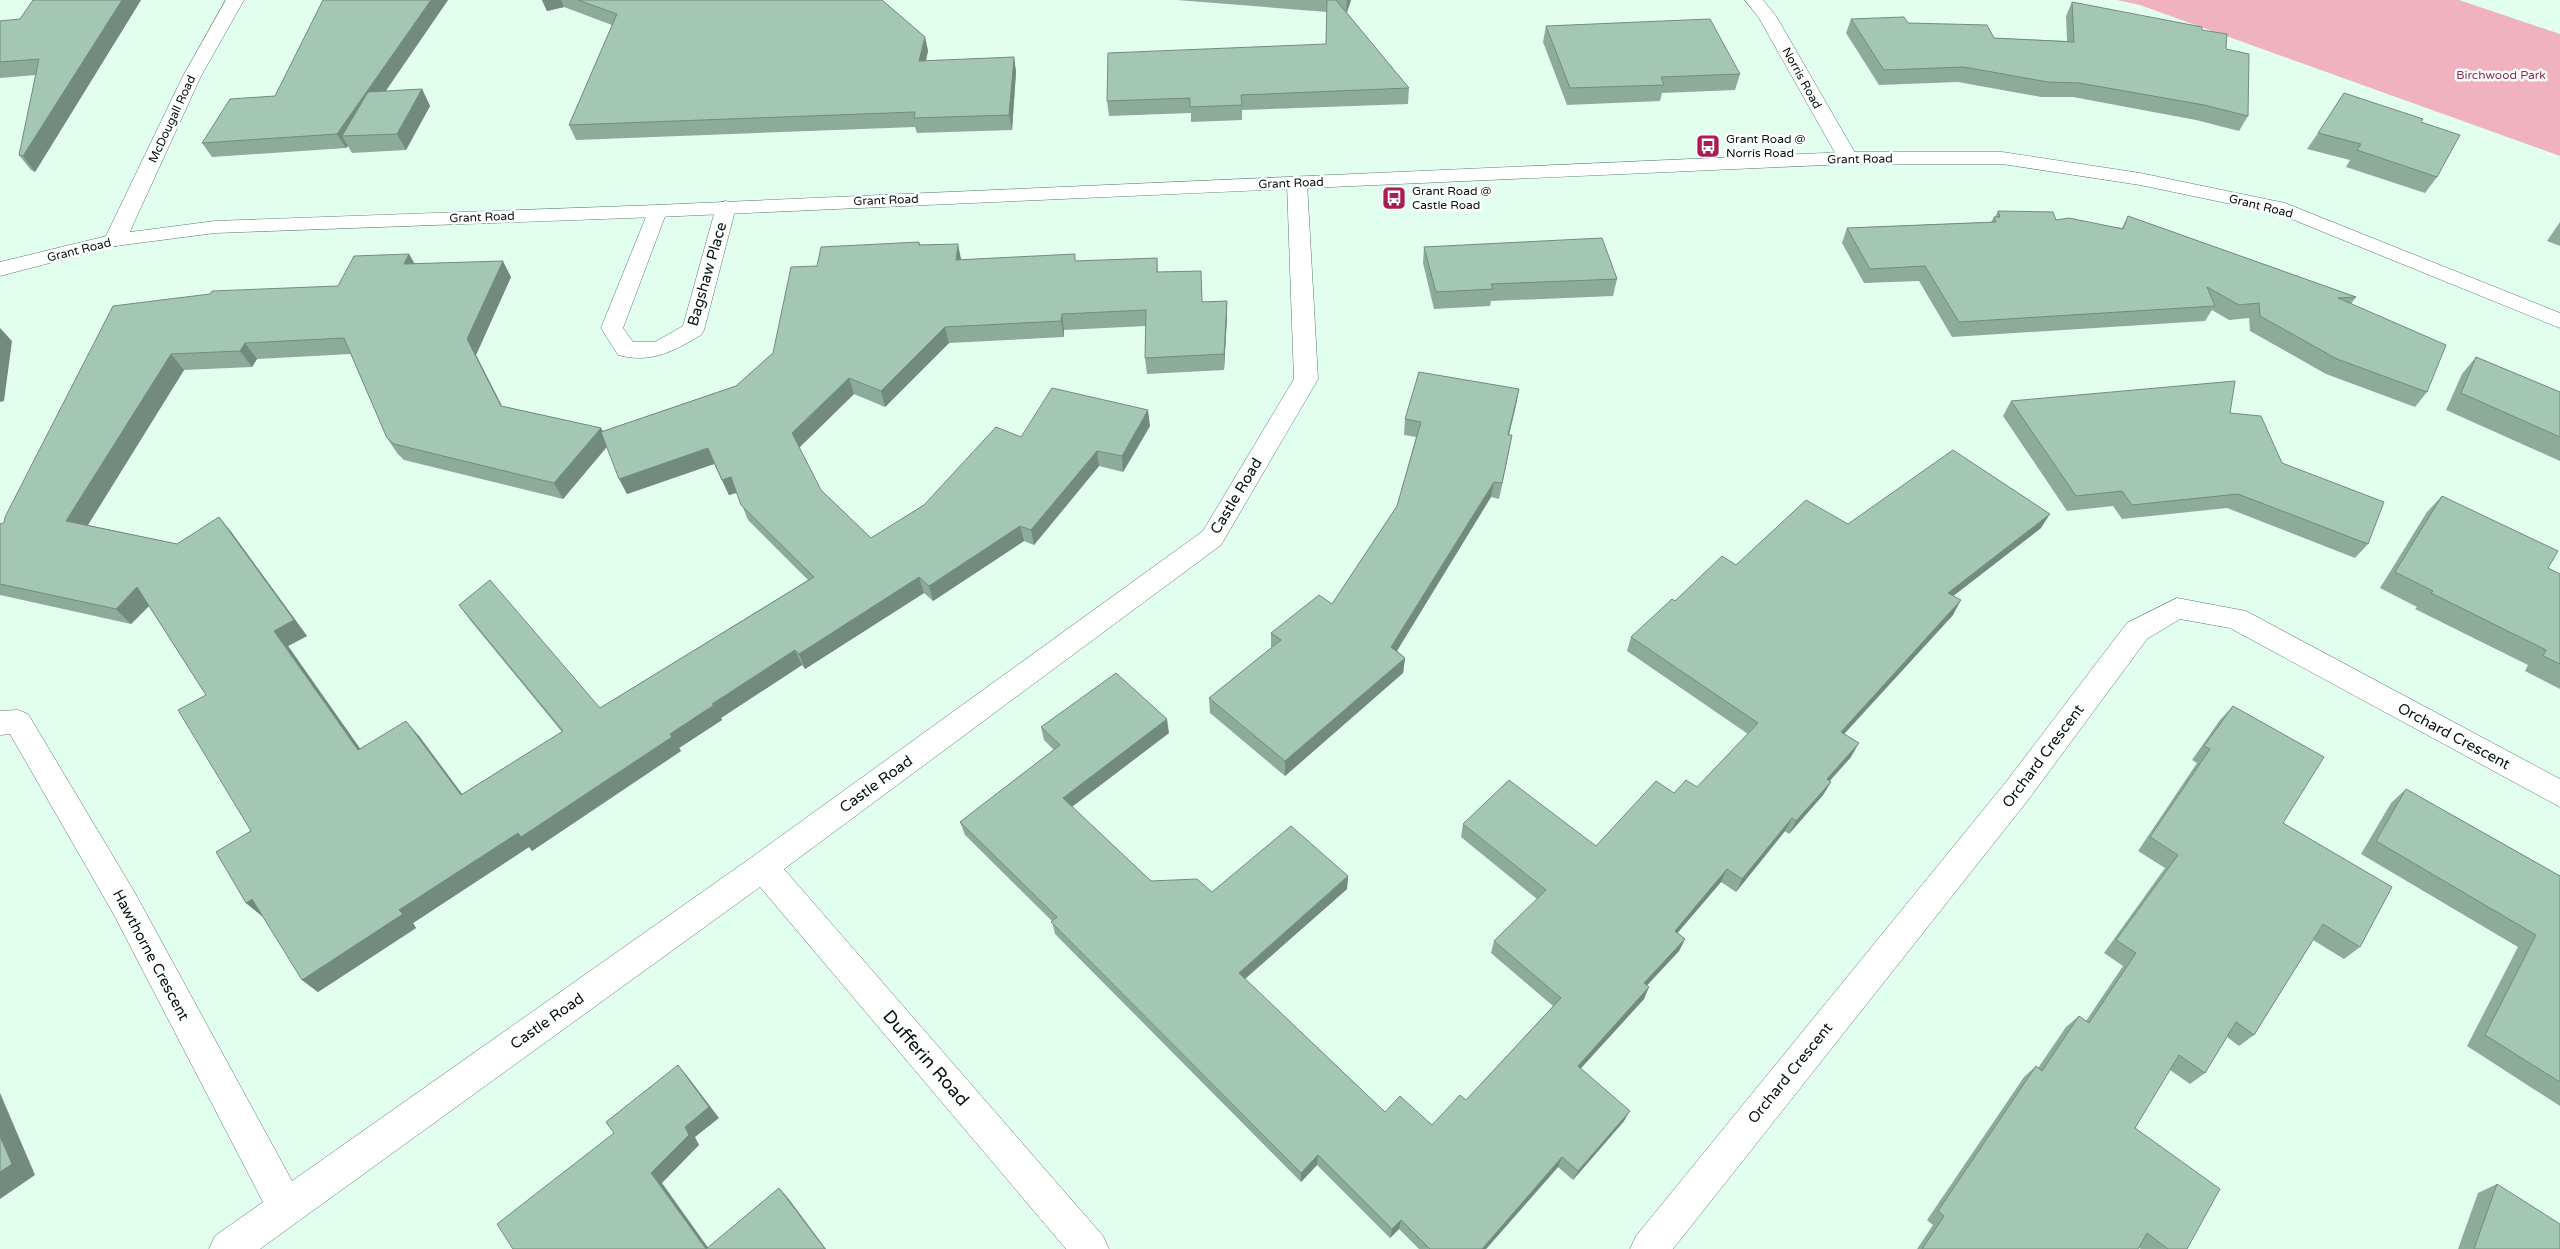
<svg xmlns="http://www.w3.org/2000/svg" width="2560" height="1249" viewBox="0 0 2560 1249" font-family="'Varela Round',sans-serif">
	<rect width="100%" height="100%" fill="#e2feee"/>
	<polygon fill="#f1b2c0" points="2117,0 2459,0 2560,34 2560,156 2140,5"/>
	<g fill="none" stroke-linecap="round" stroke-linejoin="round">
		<g stroke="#597a69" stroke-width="1">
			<g id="minor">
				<polygon points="226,0 244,0 201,76 126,240 123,245 115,246 107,245 104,240 183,76"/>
				<polygon points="1745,0 1763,0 1776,16 1858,158 1855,162 1841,162 1838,158 1759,18"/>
				<polygon points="1297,177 1304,179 1307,183 1318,379 1221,545 784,869 1103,1236 1109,1249 1066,1249 760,887 260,1249 209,1249 215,1236 263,1202 113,913 10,734 0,735 0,711 18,710 28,714 135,893 292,1181 752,857 1203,531 1294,379 1287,183 1290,179"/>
				<path d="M726,201L733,203L736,207L704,330L701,335C674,351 651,364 618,355L601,328L650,207L657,205L664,207L667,211L623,328L633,342H655L683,326L716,207L719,203Z"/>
				<polygon points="2177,598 2246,611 2560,779 2560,807 2230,628 2180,619 2147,639 2028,800 1673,1249 1630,1249 1636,1236 2006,782 2127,623"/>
			</g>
		</g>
		<g stroke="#597a69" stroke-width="1">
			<polygon id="tertiary" points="1848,152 2002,152 2140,173 2285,203 2560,313 2560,328 2279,214 2140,185 2002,164 1848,164 657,217 215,233 115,246 0,276 0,262 115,234 215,221 657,205"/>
		</g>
		<use href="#minor" fill="#fff" fill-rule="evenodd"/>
		<use href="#tertiary" fill="#fff" fill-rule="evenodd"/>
	</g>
	<g fill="#8dab9b" fill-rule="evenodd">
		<polygon points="141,0 35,172 31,170 19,155 36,75 0,78 0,21 20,19"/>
		<polygon points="323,0 448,0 385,91 422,89 430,106 406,150 352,153 348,146 346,148 212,157 202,143 275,96"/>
		<polygon points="542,0 882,0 925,37 928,51 926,61 1014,57 1016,72 1012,130 917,133 915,127 576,140 569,125 612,25 564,7 547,11"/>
		<polygon points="1177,0 1351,0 1347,13 1409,88 1408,104 1242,110 1242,120 1191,122 1191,113 1109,116 1107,101 1326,44 1327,12"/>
		<polygon points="2072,2 2202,30 2226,49 2248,116 2239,131 2196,120 2073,97 2041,97 1958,82 1879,85 1846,33 1851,19 1908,23 1994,38 2067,41 2066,16"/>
		<polygon points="1546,26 1740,74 1735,90 1662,93 1660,101 1567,105 1543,42"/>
		<polygon points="2421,122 2437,177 2425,193 2346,167 2350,160 2307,149 2318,133"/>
		<polygon points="1998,211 2056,220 2122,228 2128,216 2356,297 2351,304 2427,392 2415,407 2326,374 2250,331 2249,318 2229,320 2212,310 2205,321 1952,337 1919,281 1864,283 1842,243 1847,228 1991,222 1994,217 1995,217"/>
		<polygon points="2560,222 2560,246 2547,241"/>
		<path d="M919,242L920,245L961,259L1076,261L1157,258L1158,272L1203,302L1227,301V317L1224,370L1147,374L1145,358L1146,326L1064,330V337L949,343L885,407L854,394L799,447L821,490L871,538L924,505L1021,437L1150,426L1123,472L1099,466L1034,545L1024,541L933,601L924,593L805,669L802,665L721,718L722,720L679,748L681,751L532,851L529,847L413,923L416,928L318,992L302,980L263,915L262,916L246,903L251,831L206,695L149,606L131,624L0,595V524L4,523L113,306L338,286L409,254L415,264L511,277L476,355L502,406L601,428L603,431L736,386L773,353L817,266ZM351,354L387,438L397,453L404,460L563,499L607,447L627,494L714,464L729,495L737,493L748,520L808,580L600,708L459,605L470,620L562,732L462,794L419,736L360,749L288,646L307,636L232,533L219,517L177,544L88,525L184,370L252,367L257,359Z"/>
		<polygon points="1424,247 1617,279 1613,296 1491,301 1490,306 1434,309 1423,263"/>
		<polygon points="2476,357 2560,392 2560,461 2446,410 2462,374"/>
		<polygon points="1519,389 1516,405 1509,435 1509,451 1499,499 1491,497 1397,651 1405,658 1403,673 1285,776 1210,713 1209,698 1271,648 1271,633 1332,604 1397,506 1416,437 1404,435 1405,419"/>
		<polygon points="2011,401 2230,413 2368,544 2355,558 2227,508 2122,519 2113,506 2067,511 2003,416"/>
		<polygon points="2442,496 2548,568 2560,574 2560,689 2525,671 2528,665 2415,609 2417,607 2380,588 2427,512"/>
		<polygon points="1848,524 2041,528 1953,596 1953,615 1844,734 1851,757 1830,781 1831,782 1823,795 1789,834 1785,831 1736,892 1721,882 1677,933 1685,939 1679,951 1647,985 1644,999 1581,1068 1624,1121 1573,1180 1558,1167 1486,1249 1419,1249 1399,1229 1390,1238 1317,1165 1301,1182 1055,934 1052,921 965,835 960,822 1054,750 1044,740 1041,727 1169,733 1072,807 1151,881 1212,892 1348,876 1347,889 1245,979 1385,1112 1432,1125 1466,1100 1553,1006 1491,953 1494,941 1537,899 1461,837 1463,824 1596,846 1674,793 1697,787 1748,734 1627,651 1631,637 1675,601 1736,565"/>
		<polygon points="2233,706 2283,823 2360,947 2344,959 2313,940 2254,1035 2239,1046 2227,1037 2205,1073 2190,1084 2170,1070 2135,1128 2187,1249 2141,1249 2139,1248 2138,1249 1917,1249 1933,1225 1927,1220 2024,1077 2036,1066 2038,1068 2066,1027 2079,1016 2086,1021 2123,966 2104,953 2165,868 2138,851 2197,763 2192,760 2220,720"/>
		<polygon points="2406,789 2560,876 2560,1106 2467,1046 2518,947 2361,854 2391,803"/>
		<polygon points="2497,1184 2560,1249 2458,1249 2478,1193"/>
	</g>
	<g fill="#738b7e">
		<polygon points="122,0 141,0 35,172 23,156"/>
		<polygon points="431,0 448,0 355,136 342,136 348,146 346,148 337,134"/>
		<polygon points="542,0 561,0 564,7 547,11"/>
		<polygon points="1347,0 1351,0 1346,14"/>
		<polygon points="925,37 928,51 922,76 919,61"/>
		<polygon points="1014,57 1016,72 1012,130 1009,115"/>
		<polygon points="422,89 430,106 406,150 397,134"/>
		<polygon points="958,244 961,259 956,260"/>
		<polygon points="409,254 418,270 404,264"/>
		<polygon points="503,261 511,277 476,355 510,422 501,406 467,339"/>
		<polygon points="1227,301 1227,317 1224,370 1224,354"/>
		<polygon points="1062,314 1064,330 1064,337 1061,321"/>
		<polygon points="945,327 949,343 885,407 881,391"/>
		<polygon points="0,328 12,341 4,401 0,402"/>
		<polygon points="245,343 257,359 252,367 240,351"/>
		<polygon points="171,354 184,370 81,536 66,521"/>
		<polygon points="849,378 854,394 798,449 792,433"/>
		<polygon points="1519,389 1516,405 1505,451 1508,435"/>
		<polygon points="1148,410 1150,426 1123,472 1122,456"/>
		<polygon points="601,428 609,444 563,499 554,483"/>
		<polygon points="1512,435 1509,451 1499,499 1502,483"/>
		<polygon points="708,448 714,464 627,494 619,479"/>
		<polygon points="1097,451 1099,466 1034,545 1031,530"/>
		<polygon points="731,477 738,492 729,495 722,480"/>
		<polygon points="1494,482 1491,497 1390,662 1391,647"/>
		<polygon points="2050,514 2041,528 1939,607 1948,593"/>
		<polygon points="219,517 232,533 307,636 288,646 371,764 358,750 274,631"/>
		<polygon points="1020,526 1024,541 933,601 929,586"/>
		<polygon points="919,577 924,593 805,669 799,654"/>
		<polygon points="137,587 152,603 131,624 116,609"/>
		<polygon points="1961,600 1953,615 1834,745 1841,732"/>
		<polygon points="795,650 802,665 721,718 722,720 679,748 681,751 532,851 529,847 413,923 416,928 318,992 302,980 399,910 670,734 712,704"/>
		<polygon points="1405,658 1403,673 1285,776 1285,761"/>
		<polygon points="1167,719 1169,733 1066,811 1063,798"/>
		<polygon points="406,721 419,736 473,809 461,795"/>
		<polygon points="1859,743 1851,757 1819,792 1827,779"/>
		<polygon points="1831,782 1823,795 1789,834 1796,821"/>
		<polygon points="1792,818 1785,831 1736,892 1742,879"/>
		<polygon points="1727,869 1721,882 1669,943 1675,931"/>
		<polygon points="1348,876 1347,889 1239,984 1239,973"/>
		<polygon points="252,899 268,912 262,916 246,903"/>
		<polygon points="1685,939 1679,951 1639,994 1644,983"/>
		<polygon points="1649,987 1644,999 1573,1077 1578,1066"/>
		<polygon points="678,1065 688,1077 719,1118 695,1137 699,1145 662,1183 709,1249 706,1249 651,1173 685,1127"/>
		<polygon points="0,1093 35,1175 0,1199"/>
		<polygon points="1630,1111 1624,1121 1573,1180 1578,1171"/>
		<polygon points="1318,1155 1317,1165 1301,1182 1301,1173"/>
		<polygon points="1562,1157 1558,1167 1486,1249 1482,1249"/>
		<polygon points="779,1188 788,1198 826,1249 825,1249"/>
		<polygon points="1401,1220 1399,1229 1390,1238 1392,1229"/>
	</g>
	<g fill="#a4c7b4" stroke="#738b7e">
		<polygon points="33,0 122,0 23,156 19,155 39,59 0,62 0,21 20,19"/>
		<polygon points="323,0 431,0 337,134 202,143 230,99 275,96"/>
		<polygon points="578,0 882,0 925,37 919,61 1014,57 1009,115 914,118 915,112 569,125 617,14"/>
		<polygon points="1327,0 1336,0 1409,88 1241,95 1242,105 1190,107 1190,98 1107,101 1108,53 1326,44"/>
		<polygon points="2072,2 2202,27 2202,30 2227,34 2226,49 2249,54 2248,116 2204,105 2079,83 2048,82 1964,67 1884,70 1851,19 1904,17 1908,23 1987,25 1994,38 2074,42"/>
		<polygon points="1710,19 1740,74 1661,77 1664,85 1570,88 1546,26"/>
		<polygon points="422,89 397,134 342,136 368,92"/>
		<polygon points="2344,93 2423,119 2421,122 2460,135 2437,177 2357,150 2361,144 2318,133"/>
		<polygon points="1998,211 2053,212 2056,220 2069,218 2123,229 2128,216 2356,297 2338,298 2446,345 2427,392 2337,359 2260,316 2259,303 2239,305 2207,287 2215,306 1959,322 1925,266 1870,269 1847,228 1996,222 1994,217 2000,217"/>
		<polygon points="1602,238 1617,279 1491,284 1493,289 1436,292 1424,247"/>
		<polygon points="919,242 919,245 958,244 956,260 1075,254 1075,261 1157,258 1157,272 1201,271 1202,302 1227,301 1224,354 1145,358 1146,310 1062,314 1061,321 945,327 881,391 849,378 792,433 821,490 871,538 924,505 996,427 1021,437 1052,388 1148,410 1122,456 1097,451 1031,530 1020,526 929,586 919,577 799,654 795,650 712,704 714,705 670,734 672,737 521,837 518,833 399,910 403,914 302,980 252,899 246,903 216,852 251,831 178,710 206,695 137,587 116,609 0,584 0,524 4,523 5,517 113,306 210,294 212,291 338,286 354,256 409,254 404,264 503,261 467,339 501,406 601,428 554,483 394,444 387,438 344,338 245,343 240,351 171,354 66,521 177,544 219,517 294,620 274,631 358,750 406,721 461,795 563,731 459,605 490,580 600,708 814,577 741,505 731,477 722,480 708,448 619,479 601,432 736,386 773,353 791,267 817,266 821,247"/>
		<polygon points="2476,357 2560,392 2560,437 2461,393"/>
		<polygon points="1419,372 1519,389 1508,435 1512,435 1502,483 1494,482 1391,647 1405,658 1285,761 1209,698 1281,640 1271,633 1319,595 1332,604 1397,506 1421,422 1405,419"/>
		<polygon points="2235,381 2230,413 2261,416 2282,463 2384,502 2368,544 2238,494 2132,505 2122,491 2076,496 2011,401"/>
		<polygon points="1953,450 2050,514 1948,593 1961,600 1841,732 1859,743 1827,779 1831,782 1796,821 1792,818 1742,879 1727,869 1675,931 1685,939 1644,983 1649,987 1578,1066 1630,1111 1578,1171 1562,1157 1482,1249 1430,1249 1401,1220 1392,1229 1318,1155 1301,1173 1051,922 1057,917 960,822 1060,745 1041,727 1116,673 1167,719 1063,798 1151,881 1197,879 1212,892 1291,826 1348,876 1239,973 1385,1112 1400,1096 1432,1125 1460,1095 1466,1100 1561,998 1494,941 1546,890 1463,824 1509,780 1596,846 1656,781 1674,793 1686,780 1697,787 1758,723 1631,637 1672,599 1675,601 1722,556 1736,565 1806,500 1848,524"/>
		<polygon points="2442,496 2558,551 2548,568 2560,574 2560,664 2543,656 2546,650 2431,593 2433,591 2395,572"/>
		<polygon points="2233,706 2324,757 2283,823 2392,887 2360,947 2323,924 2254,1035 2236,1022 2205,1073 2179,1055 2135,1128 2220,1189 2187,1249 2168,1249 2147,1233 2138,1249 1922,1249 1944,1216 1938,1211 2036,1066 2042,1071 2079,1016 2089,1023 2136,953 2116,940 2178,855 2150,837 2210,749 2204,746"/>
		<polygon points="2406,789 2560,876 2560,1082 2485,1035 2536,935 2376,841"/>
		<polygon points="678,1065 709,1107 685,1127 689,1135 651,1173 706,1249 513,1249 497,1224 614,1133 606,1122"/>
		<polygon points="0,1136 12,1164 0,1172"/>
		<polygon points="2497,1184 2560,1224 2560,1249 2474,1249"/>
		<polygon points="779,1188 825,1249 706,1249"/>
	</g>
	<defs>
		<g id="bus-square" transform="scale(1.25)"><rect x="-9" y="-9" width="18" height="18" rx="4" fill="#ab1b56" stroke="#fff"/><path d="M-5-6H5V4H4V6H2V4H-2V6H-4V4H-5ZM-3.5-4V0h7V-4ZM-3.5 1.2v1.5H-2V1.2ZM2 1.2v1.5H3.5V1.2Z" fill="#fff"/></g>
	</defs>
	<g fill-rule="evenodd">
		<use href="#bus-square" x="1708" y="146"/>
		<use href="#bus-square" x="1394" y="198"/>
	</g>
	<g text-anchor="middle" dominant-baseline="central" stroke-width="5" stroke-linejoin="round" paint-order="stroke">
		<g font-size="12" fill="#8b2e4d" stroke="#fff">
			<text x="2501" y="75">Birchwood Park</text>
		</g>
		<g font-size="12" fill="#07130d" stroke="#fff">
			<text transform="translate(1802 78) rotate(61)">Norris Road</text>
			<text transform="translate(172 119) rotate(-65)">McDougall Road</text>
			<text transform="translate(1860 159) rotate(-1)">Grant Road</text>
			<text transform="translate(1291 183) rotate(-2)">Grant Road</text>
			<text transform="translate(886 200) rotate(-2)">Grant Road</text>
			<text transform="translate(2261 206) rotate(14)">Grant Road</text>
			<text transform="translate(482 217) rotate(-2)">Grant Road</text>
			<text transform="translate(79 250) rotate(-14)">Grant Road</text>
		</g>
		<g font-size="12" fill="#07130d" stroke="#fff" text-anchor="start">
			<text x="1726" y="139">Grant Road @<tspan x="1726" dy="14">Norris Road</tspan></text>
			<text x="1412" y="191">Grant Road @<tspan x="1412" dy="14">Castle Road</tspan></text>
		</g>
		<g font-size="15" fill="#07130d" stroke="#fff">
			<text transform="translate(707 274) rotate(-74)">Bagshaw Place</text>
			<text transform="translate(1236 496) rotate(-59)">Castle Road</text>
			<text transform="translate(2454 736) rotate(28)">Orchard Crescent</text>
			<text transform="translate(2043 756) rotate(-53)">Orchard Crescent</text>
			<text transform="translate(876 784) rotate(-36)">Castle Road</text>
			<text transform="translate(151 955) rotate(62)">Hawthorne Crescent</text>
			<text transform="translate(547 1021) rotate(-35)">Castle Road</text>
			<text transform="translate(1790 1073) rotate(-51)">Orchard Crescent</text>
		</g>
		<g font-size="18" fill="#07130d" stroke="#fff">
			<text transform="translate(926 1058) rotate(49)">Dufferin Road</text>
		</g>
	</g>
</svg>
